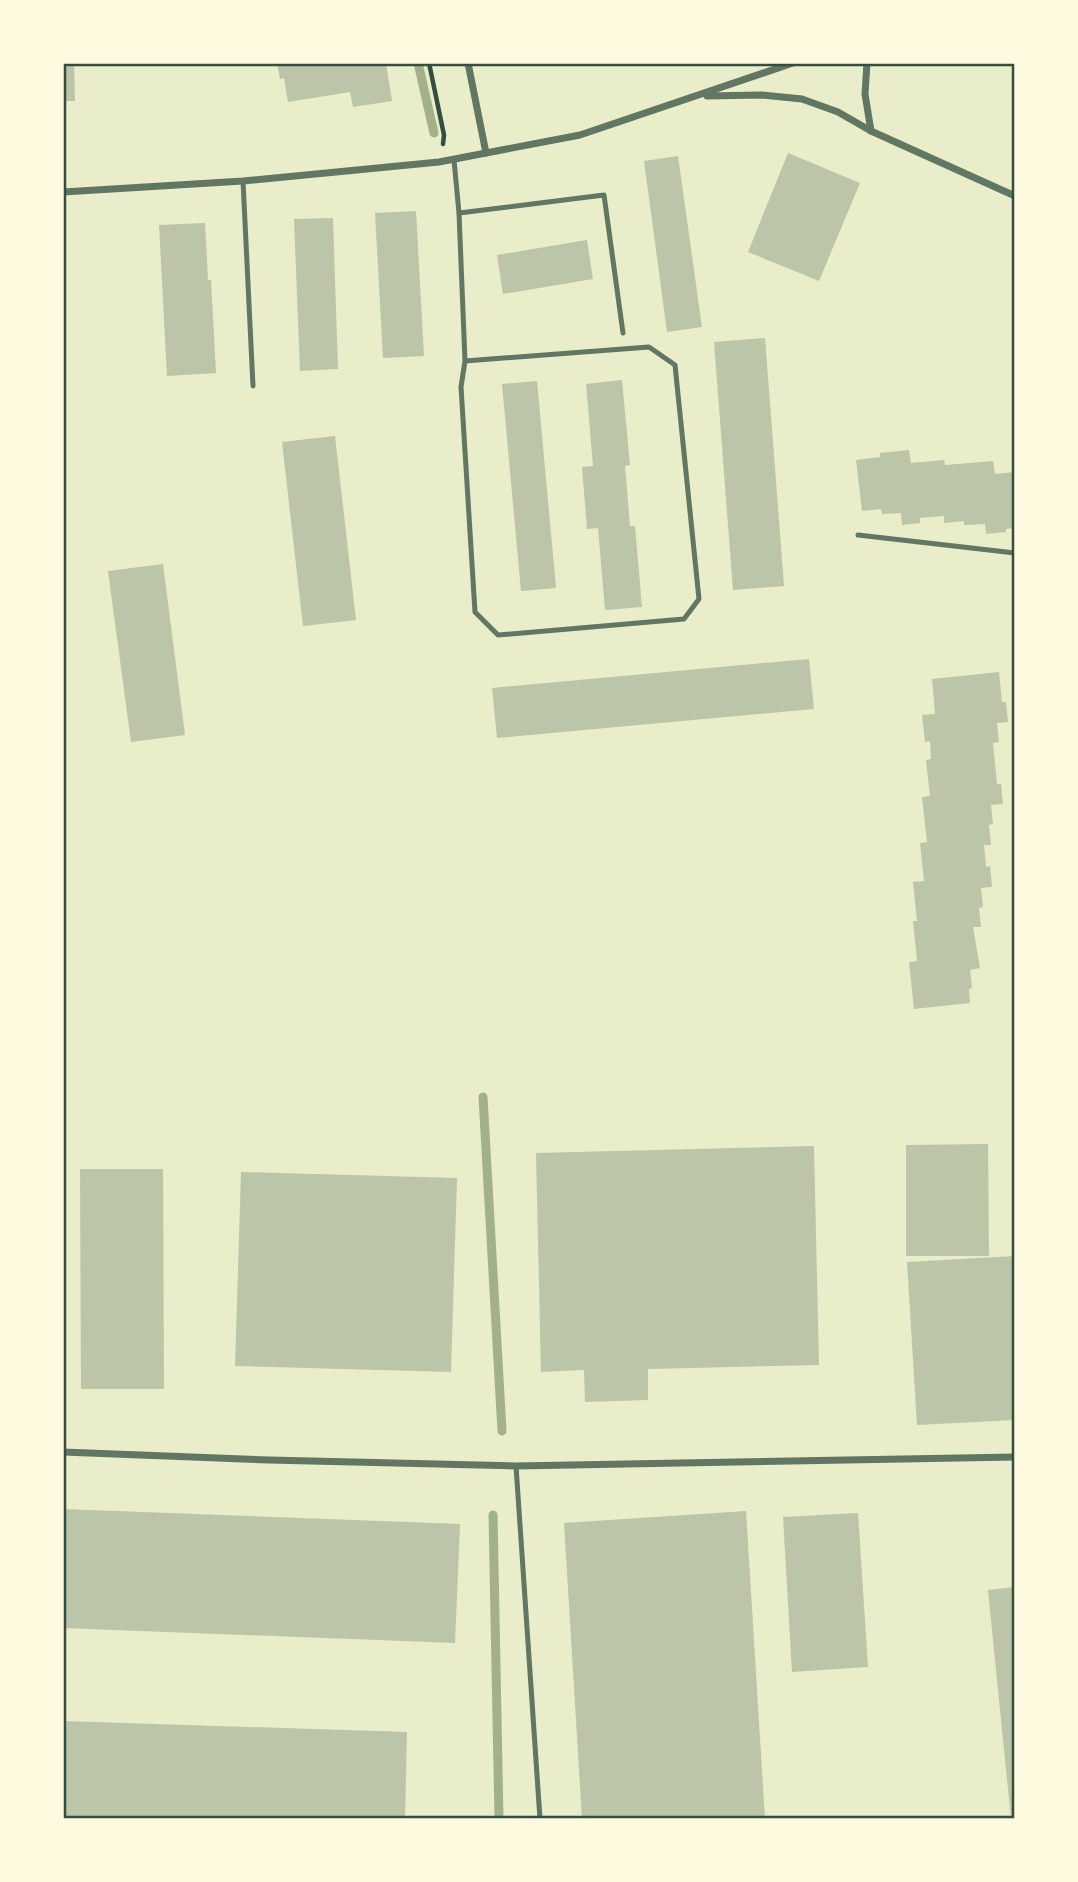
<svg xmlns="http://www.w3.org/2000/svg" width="1078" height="1882" viewBox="0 0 1078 1882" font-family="Overpass,sans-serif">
	<rect width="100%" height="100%" fill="#e9edc9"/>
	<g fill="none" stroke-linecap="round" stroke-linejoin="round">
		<g stroke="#a3b18a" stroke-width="9">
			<polyline points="418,63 434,133"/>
			<polyline points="483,1097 502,1431"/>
			<polyline points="493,1515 499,1819"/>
		</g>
	</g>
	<g fill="#bcc5a7">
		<polygon points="63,63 74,63 75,101 63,101"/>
		<polygon points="277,63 386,63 392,101 353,107 350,92 288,102 284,78 280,79"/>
		<polygon points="788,153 860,183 819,281 748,252"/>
		<polygon points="678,156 702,327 667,332 644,161"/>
		<polygon points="416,211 424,356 383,358 375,213"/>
		<polygon points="333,218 338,369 300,371 294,219"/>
		<polygon points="205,223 208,280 211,280 216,373 167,376 159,225"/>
		<polygon points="587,240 593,279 503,294 497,255"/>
		<polygon points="765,338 784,586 733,590 714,342"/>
		<polygon points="622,380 630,465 625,466 630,526 635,526 642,607 605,610 598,528 587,529 582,467 593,466 586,384"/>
		<polygon points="537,381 556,588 521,591 502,384"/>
		<polygon points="335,436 356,620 303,626 282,442"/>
		<polygon points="909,450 911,463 944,460 945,465 993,461 995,474 1015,472 1015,528 1006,529 1006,532 986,534 985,524 964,525 964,521 944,523 944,516 920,518 920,523 902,525 901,513 882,514 881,509 862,511 856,460 880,457 880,453"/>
		<polygon points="163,564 185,735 131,742 108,571"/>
		<polygon points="809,659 814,709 497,738 492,688"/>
		<polygon points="999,672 1002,702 1006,702 1008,722 997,723 999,742 993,743 997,784 1001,784 1003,804 991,805 993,824 989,825 991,845 984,845 986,867 990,866 992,887 981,888 983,907 979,908 981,927 973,927 980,968 970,970 972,988 969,989 970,1003 914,1009 909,962 917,961 913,921 917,921 913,882 924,881 920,843 927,842 922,797 930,796 926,760 931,759 930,741 925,742 922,715 935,714 932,679"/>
		<polygon points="988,1144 989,1256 906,1256 906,1145"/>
		<polygon points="814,1146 819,1365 648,1369 648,1400 585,1402 584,1370 541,1372 536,1153"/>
		<polygon points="80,1169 163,1169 164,1389 81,1389"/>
		<polygon points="241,1172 457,1178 451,1372 235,1366"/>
		<polygon points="1015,1256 1015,1420 917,1425 907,1262"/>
		<polygon points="63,1509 460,1524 455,1643 63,1628"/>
		<polygon points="746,1511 765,1819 582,1819 564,1523"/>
		<polygon points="858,1513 868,1667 792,1672 783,1517"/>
		<polygon points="1015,1587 1015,1819 1011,1819 988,1590"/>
		<polygon points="63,1721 407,1732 405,1819 63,1819"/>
	</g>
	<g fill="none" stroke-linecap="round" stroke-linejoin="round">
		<polyline stroke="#344e41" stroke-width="4.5" points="429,63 444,135 443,144"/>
		<g stroke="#617663" stroke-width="5">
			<polyline points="454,160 459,213 465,361 461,387 475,612 498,635 684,619 699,599 675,365 649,347 465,361"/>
			<polyline points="243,181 253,386"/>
			<polyline points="459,213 604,195 623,333"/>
			<polyline points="858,535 1015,553"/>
			<polyline points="516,1466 540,1819"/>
		</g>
		<g stroke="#617663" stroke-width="7">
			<polyline points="468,63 486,153"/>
			<polyline points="867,63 865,94 871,131"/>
			<polyline points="707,96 762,95 802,99 838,112 871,131 1015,196"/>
			<polyline points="63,192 243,181 439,162 580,135 793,63"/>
			<polyline points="63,1452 269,1460 516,1466 1015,1457"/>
		</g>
	</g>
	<rect width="1078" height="1882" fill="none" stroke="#fefae0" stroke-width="130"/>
	<rect x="65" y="65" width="948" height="1752" fill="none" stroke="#344e41" stroke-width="2.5"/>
</svg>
